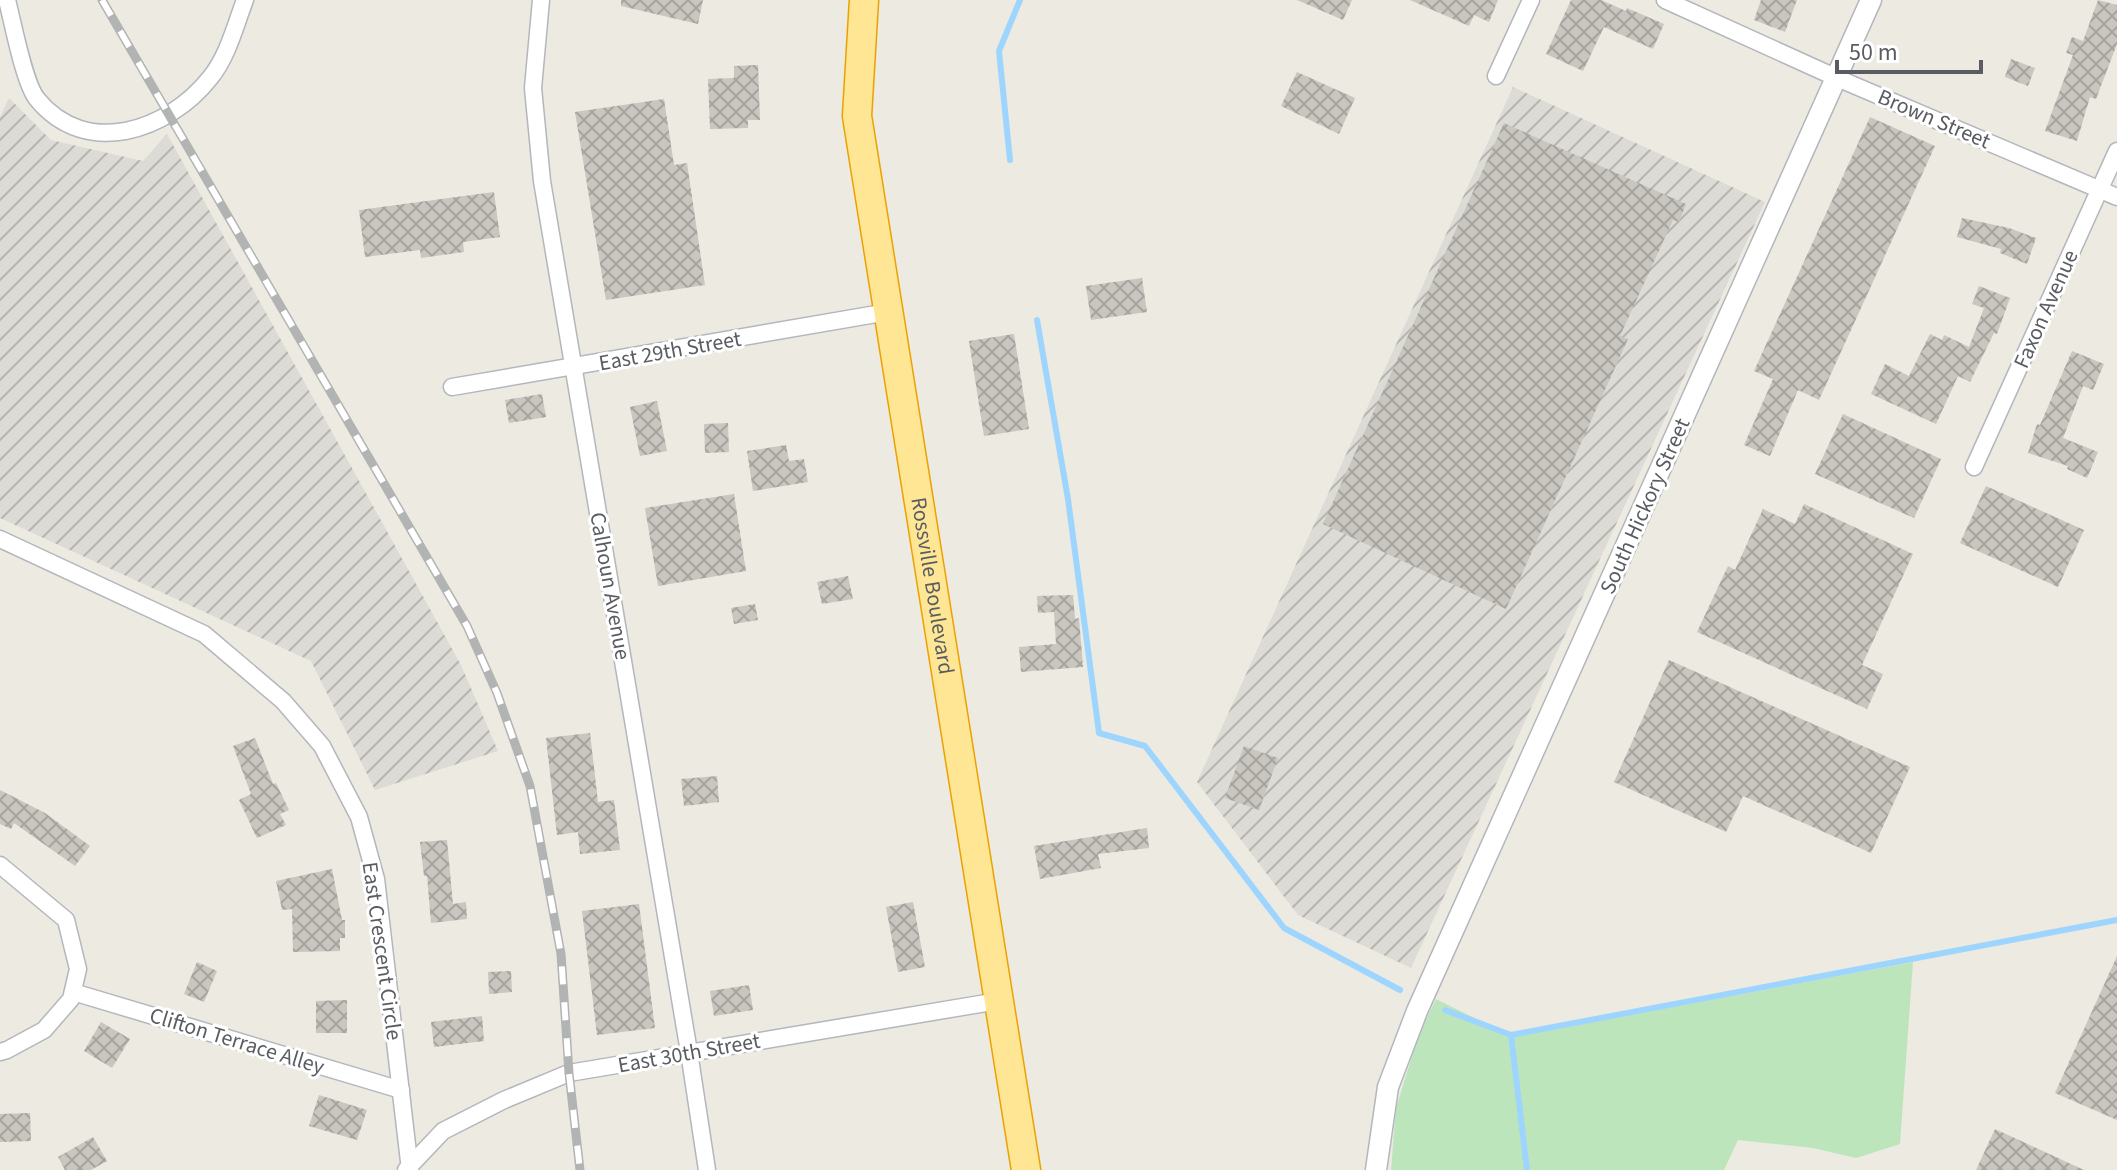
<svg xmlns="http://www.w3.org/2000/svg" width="2117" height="1170" viewBox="0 0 2117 1170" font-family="'Source Sans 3',sans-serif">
	<defs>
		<pattern id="industrial-furrows" width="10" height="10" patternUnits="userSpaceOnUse" patternTransform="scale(2)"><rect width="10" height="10" fill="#dddbd5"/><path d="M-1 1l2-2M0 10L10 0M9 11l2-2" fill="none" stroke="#b6b5b0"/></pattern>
		<pattern id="building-cross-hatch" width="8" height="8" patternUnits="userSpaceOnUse" patternTransform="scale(2)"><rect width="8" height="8" fill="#c9c6c0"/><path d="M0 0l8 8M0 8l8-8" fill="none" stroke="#a6a49f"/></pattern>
	</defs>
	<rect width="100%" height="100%" fill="#eceae1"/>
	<g fill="url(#industrial-furrows)">
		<polygon points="1513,87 1765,202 1411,968 1298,915 1197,782"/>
		<polygon points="9,98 51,140 143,161 167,134 461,665 498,751 375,790 311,661 0,518 0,117"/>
	</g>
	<polygon fill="#bde5bc" points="1913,962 1900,1144 1856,1158 1813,1148 1738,1140 1724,1170 1391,1170 1396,1108 1419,1034 1436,999 1513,1037"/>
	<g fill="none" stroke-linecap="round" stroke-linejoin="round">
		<g stroke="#9ed5ff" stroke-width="6">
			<polyline points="1010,160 999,51 1020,0"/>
			<polyline points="1037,320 1068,499 1099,733 1145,746 1284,928 1400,990"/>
			<polyline points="1445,1010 1511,1035 2117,920"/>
			<polyline points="1511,1035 1527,1170"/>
		</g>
	</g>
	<g fill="url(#building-cross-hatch)">
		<polygon points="621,0 703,0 698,24 621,6"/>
		<polygon points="1297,0 1352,0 1343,20"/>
		<polygon points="1410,0 1498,0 1489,22 1474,15 1469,26"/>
		<polygon points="1571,0 1601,0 1626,11 1627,8 1664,24 1653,49 1604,27 1583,71 1546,54"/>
		<polygon points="1761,0 1797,0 1785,32 1754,20"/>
		<polygon points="2098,0 2117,5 2117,44 2096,99 2090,97 2077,141 2045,131 2073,55 2066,53 2072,37 2083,41"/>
		<polygon points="2011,59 2035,68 2028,86 2005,77"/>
		<polygon points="758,65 760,120 748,120 748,128 710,129 708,79 734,78 734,66"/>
		<polygon points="1297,72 1355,98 1339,134 1281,106"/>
		<polygon points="664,99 674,165 687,163 705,285 606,300 575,112"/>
		<polygon points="1870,117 1935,146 1819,400 1798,390 1770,456 1744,445 1773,379 1754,371"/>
		<polygon points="1504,123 1686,204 1679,222 1673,220 1620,336 1628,339 1506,609 1323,524"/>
		<polygon points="494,192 500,237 463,242 464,252 421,258 420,250 365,257 359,210"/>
		<polygon points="1962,218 2009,228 2036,238 2027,264 2000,253 2001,249 1957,237"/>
		<polygon points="1142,278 1147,312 1091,320 1086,286"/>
		<polygon points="1979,286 2010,298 1997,334 1994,333 1970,382 1958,376 1936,424 1871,394 1885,364 1909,376 1930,334 1942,340 1944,335 1969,347 1984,308 1972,304"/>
		<polygon points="1014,334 1029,429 984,436 969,341"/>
		<polygon points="2072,351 2104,364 2093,390 2083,386 2063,438 2098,452 2087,478 2067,469 2068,466 2028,453 2037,424 2040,425"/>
		<polygon points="542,394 546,417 509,423 505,400"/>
		<polygon points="657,401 667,451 640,456 630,407"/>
		<polygon points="1843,414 1941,459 1914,518 1815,474"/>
		<polygon points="728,423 729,452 705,453 704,424"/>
		<polygon points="786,445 789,461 804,459 808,482 753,491 747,451"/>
		<polygon points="1986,486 2084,530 2058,587 1960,543"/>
		<polygon points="734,494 746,571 658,586 645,508"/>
		<polygon points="1804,504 1913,554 1862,665 1883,674 1867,709 1697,632 1728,566 1735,570 1763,509 1795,524"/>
		<polygon points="848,576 853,599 822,604 817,582"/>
		<polygon points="1073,595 1075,619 1079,618 1083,667 1021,672 1019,647 1056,644 1054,612 1038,613 1037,596"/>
		<polygon points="755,604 758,620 734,624 731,608"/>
		<polygon points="1669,660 1910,767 1871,853 1743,796 1726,832 1614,782"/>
		<polygon points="590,733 598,802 614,800 620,850 580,854 578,832 557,835 546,738"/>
		<polygon points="255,738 273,784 276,783 289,810 280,814 286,825 257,838 239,800 251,794 233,746"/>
		<polygon points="1244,746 1278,758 1259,810 1225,798"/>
		<polygon points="717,776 719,802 684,806 681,779"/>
		<polygon points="0,790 45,813 90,846 75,866 14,823 11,829 0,824"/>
		<polygon points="1147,828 1149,848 1098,854 1101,868 1040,879 1034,846"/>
		<polygon points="447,840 453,904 466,902 467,919 431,923 427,876 424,876 420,842"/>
		<polygon points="332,869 342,920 345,920 345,938 340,938 340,951 293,952 292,909 282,910 276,881"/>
		<polygon points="913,902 925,967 898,972 886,907"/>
		<polygon points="639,904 655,1028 597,1035 582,911"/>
		<polygon points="2117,956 2117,1120 2055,1093"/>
		<polygon points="197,962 217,971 204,1002 184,994"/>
		<polygon points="511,971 512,992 489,994 488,972"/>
		<polygon points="749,985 753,1010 714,1016 710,991"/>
		<polygon points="347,1000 347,1033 316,1033 316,1001"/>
		<polygon points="482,1016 484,1041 434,1047 431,1022"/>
		<polygon points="101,1022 130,1039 112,1068 84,1051"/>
		<polygon points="319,1095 367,1110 357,1140 309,1126"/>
		<polygon points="30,1113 31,1141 0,1142 0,1114"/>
		<polygon points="1995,1129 2084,1170 1976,1170"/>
		<polygon points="93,1137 107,1161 91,1170 65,1170 58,1157"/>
	</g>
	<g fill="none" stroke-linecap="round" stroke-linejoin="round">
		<g stroke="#b3b7bc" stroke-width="19">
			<g id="minor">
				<path d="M7,0C13,23 24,83 37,99C86,159 168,131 210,78C228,56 235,26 245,0"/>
				<polyline points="541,0 533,88 542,181 689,1052 707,1170"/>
				<polyline points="1665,0 1837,78 2117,197"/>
				<polyline points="1496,76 1531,0"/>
				<polyline points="452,387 888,312"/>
				<polyline points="1974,467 2117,151"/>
				<polyline points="0,539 204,634 283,701 322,746 359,817 376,879 410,1170"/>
				<polyline points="0,865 66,920 78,969 71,999 44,1030 7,1050 0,1052"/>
				<polyline points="73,992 401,1090"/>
				<polyline points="406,1170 443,1131 504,1100 569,1073 998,1001"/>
			</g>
		</g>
		<g stroke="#b3b7bc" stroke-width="23">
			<polyline id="tertiary" points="1376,1170 1388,1087 1417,1011 1871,0"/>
		</g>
		<g stroke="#eda100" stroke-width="31">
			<g id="trunk">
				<path id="s1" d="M864,0L857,116L1026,1170"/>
			</g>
		</g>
		<use href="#minor" stroke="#fff" stroke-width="16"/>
		<use href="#tertiary" stroke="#fff" stroke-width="20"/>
		<use href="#trunk" stroke="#fee695" stroke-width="28"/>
		<g stroke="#b2b3b3" stroke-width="9">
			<polyline id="rail" points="102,0 467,626 497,693 530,786 561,954 569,1073 580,1170"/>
		</g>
		<use href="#rail" stroke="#fff" stroke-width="6" stroke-dasharray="18" stroke-linecap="butt"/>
	</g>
	<g text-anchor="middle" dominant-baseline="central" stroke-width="6" stroke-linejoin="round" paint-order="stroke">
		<g font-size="22" fill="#595d62" stroke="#fff">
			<text transform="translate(1934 119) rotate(23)">Brown Street</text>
			<text transform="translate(2046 309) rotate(-66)">Faxon Avenue</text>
			<text transform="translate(670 351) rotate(-10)">East 29th Street</text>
			<text transform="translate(1645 506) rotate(-66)">South Hickory Street</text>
			<text transform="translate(610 586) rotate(80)">Calhoun Avenue</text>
			<text stroke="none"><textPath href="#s1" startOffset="592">Rossville Boulevard</textPath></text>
			<text transform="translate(382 951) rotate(82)">East Crescent Circle</text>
			<text transform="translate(237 1041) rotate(17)">Clifton Terrace Alley</text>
			<text transform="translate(689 1053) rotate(-10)">East 30th Street</text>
		</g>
	</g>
	<path d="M1837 60v12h144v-12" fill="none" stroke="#595d62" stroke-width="4"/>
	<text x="1849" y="60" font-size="24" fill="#595d62" stroke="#ffffff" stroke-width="6" paint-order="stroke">50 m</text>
</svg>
